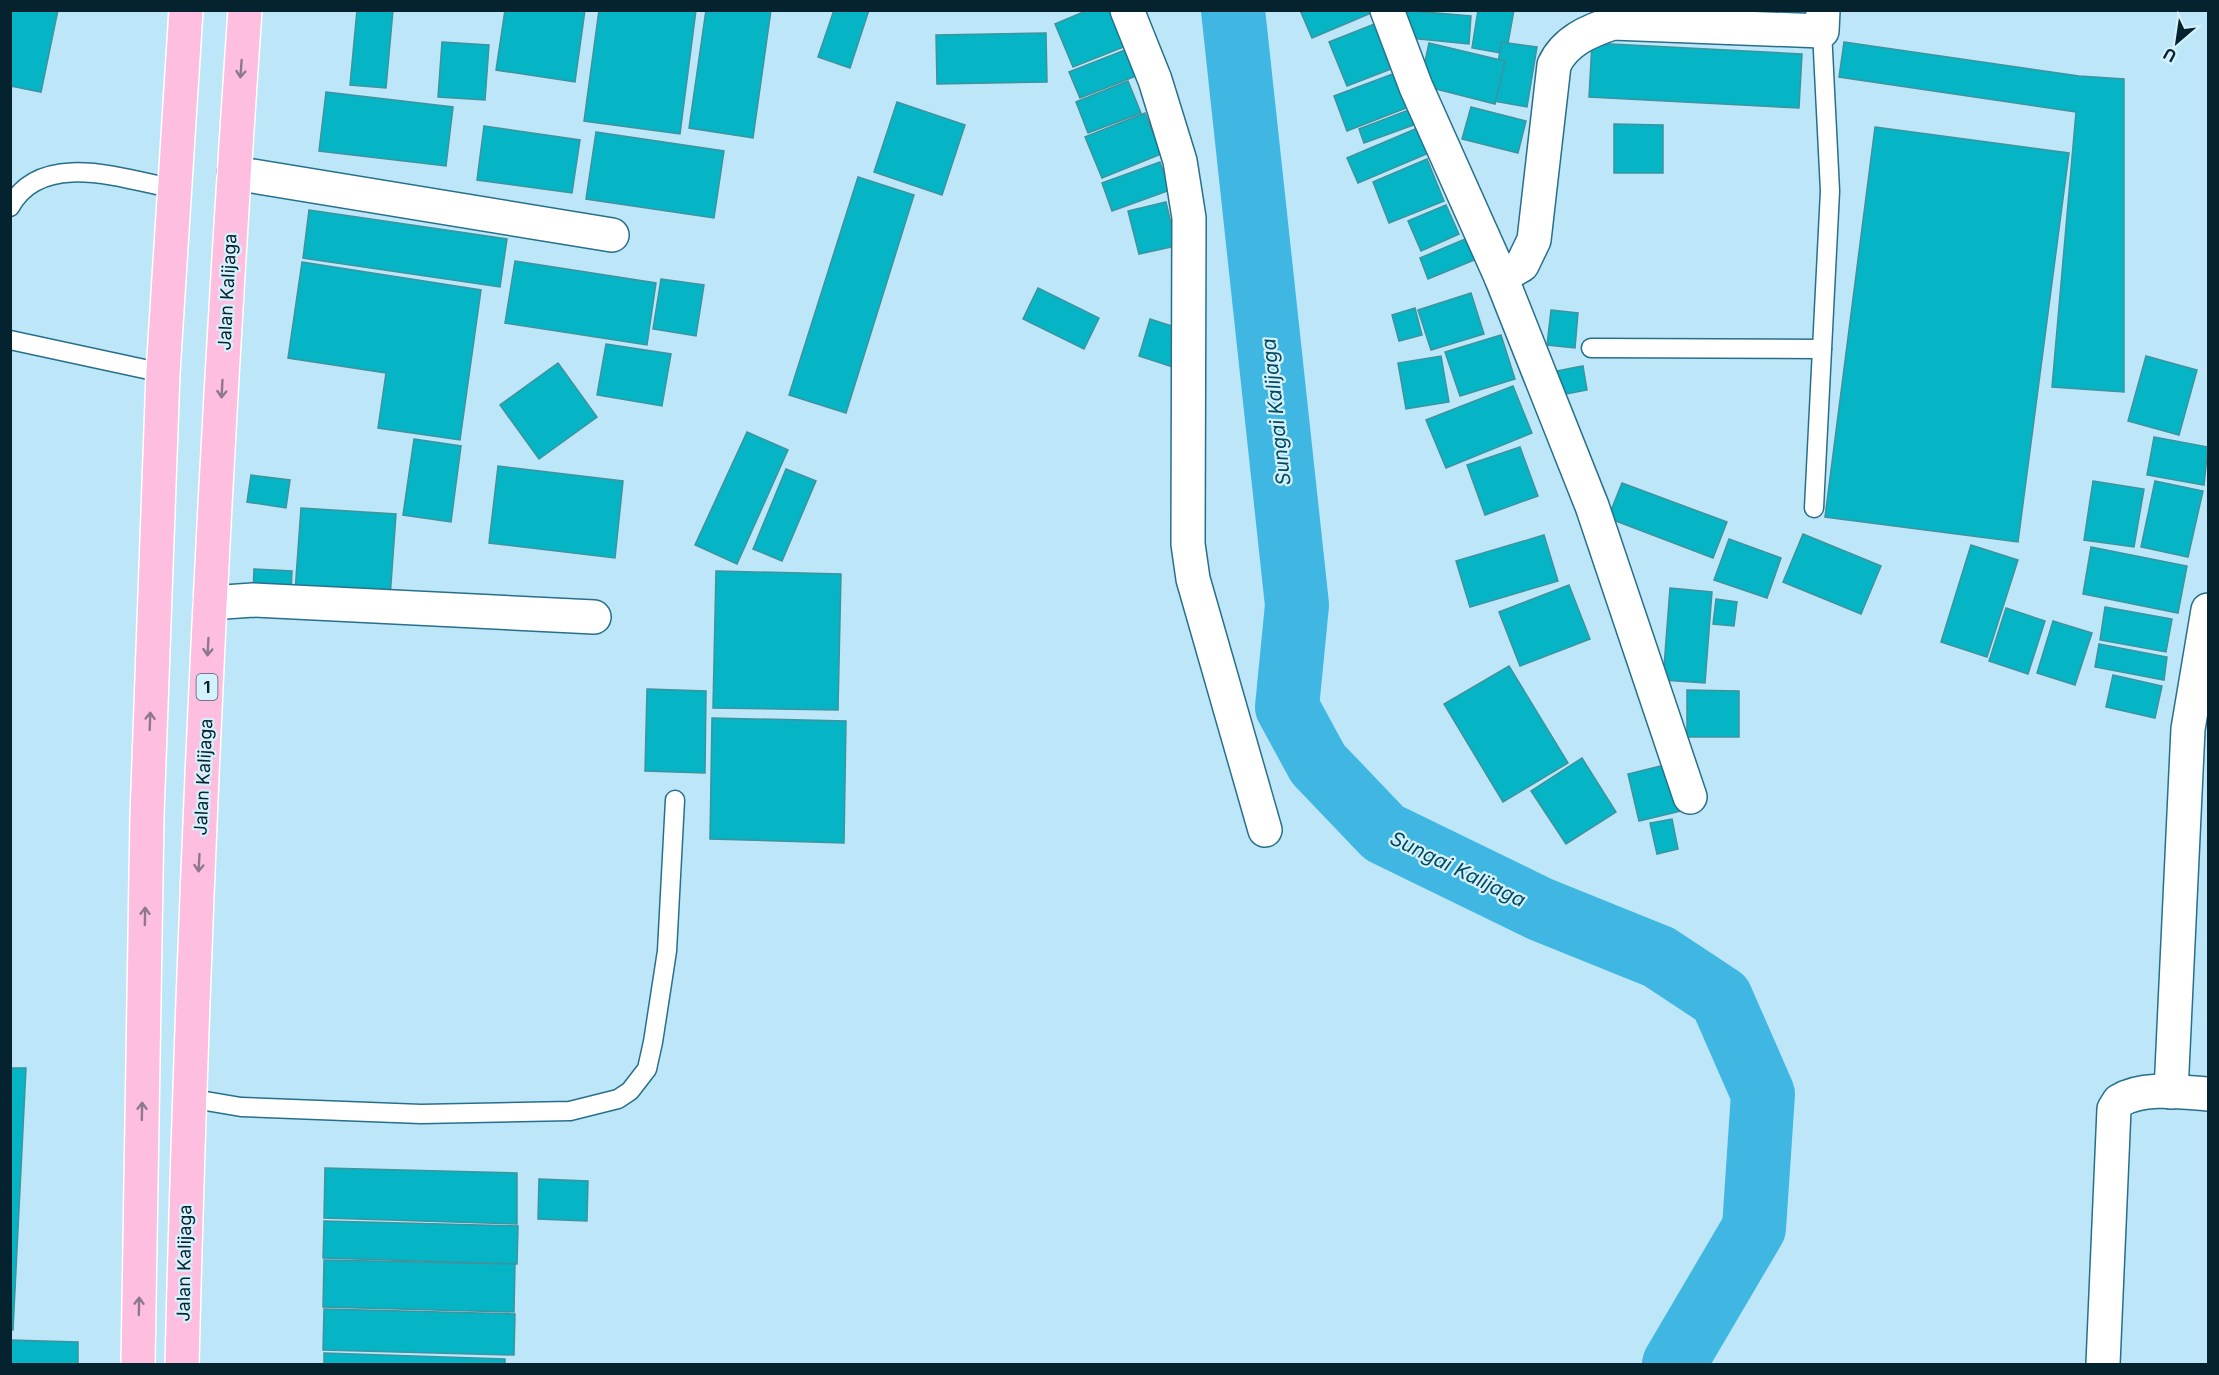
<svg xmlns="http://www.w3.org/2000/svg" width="2219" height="1375" viewBox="0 0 2219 1375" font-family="Inter,sans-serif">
	<rect width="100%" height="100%" fill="#bde6f8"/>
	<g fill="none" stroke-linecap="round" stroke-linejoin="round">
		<polyline stroke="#40b7e2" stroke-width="64" points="1233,10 1297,605 1287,707 1318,764 1384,833 1540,909 1659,957 1721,998 1763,1094 1754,1228 1674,1364"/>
	</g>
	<g fill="#05b5c6" stroke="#3d939e" stroke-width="1.5">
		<polygon points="10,10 58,10 41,92 10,86"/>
		<polygon points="357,10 393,10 386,88 350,85"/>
		<polygon points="505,10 585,10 575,82 496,70"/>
		<polygon points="599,10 696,10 680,134 584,121"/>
		<polygon points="706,10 771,10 753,138 689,128"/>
		<polygon points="834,10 869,10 850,68 818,57"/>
		<polygon points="1088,10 1117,10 1131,44 1073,67 1055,24"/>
		<polygon points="1300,10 1376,10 1376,11 1312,38"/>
		<polygon points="1402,10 1471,16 1469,44 1399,37"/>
		<polygon points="1478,10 1514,10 1506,54 1472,48"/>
		<polygon points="1377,23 1396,67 1347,86 1329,42"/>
		<polygon points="1046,33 1047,82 937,84 936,35"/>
		<polygon points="442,42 489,45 485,100 438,97"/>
		<polygon points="1501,42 1537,47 1527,107 1493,101"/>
		<polygon points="1844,42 2079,76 2124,79 2124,392 2052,387 2076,112 1839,77"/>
		<polygon points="1429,43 1505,61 1495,104 1420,85"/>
		<polygon points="1592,43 1802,54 1799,108 1589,97"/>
		<polygon points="1130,48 1141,74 1080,98 1069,72"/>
		<polygon points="1406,69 1419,103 1347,131 1334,96"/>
		<polygon points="1128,81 1141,113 1088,133 1076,102"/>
		<polygon points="326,92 453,107 446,166 319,151"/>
		<polygon points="897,102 965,125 942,195 874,172"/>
		<polygon points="1471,107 1526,121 1518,153 1462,139"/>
		<polygon points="1414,108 1419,123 1364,143 1359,129"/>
		<polygon points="1145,113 1161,154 1102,178 1085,137"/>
		<polygon points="1427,124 1438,149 1358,183 1347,158"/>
		<polygon points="1614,124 1663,125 1663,173 1614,173"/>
		<polygon points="484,126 580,140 572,193 477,180"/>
		<polygon points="1875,127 2069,153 2018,542 1825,517"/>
		<polygon points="596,132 724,151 714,218 586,199"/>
		<polygon points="1427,159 1444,201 1389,223 1373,182"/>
		<polygon points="1160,162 1170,190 1112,211 1102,183"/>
		<polygon points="858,177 914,195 846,413 789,395"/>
		<polygon points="1166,202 1176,246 1139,254 1128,211"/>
		<polygon points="1446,205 1459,234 1421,251 1408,221"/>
		<polygon points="309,210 507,239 500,287 303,258"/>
		<polygon points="1470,237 1479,258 1428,279 1420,258"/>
		<polygon points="515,261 656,283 647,345 505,323"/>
		<polygon points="302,262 481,290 460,440 378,428 386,373 288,358"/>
		<polygon points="661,279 704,285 696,336 653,329"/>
		<polygon points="1038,288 1099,318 1084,349 1023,319"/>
		<polygon points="1471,293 1484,334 1431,350 1418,310"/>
		<polygon points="1415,308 1422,335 1399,341 1392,315"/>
		<polygon points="1551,310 1578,313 1575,348 1547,345"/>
		<polygon points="1150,319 1184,330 1173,367 1139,356"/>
		<polygon points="1501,335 1515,379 1460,396 1445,352"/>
		<polygon points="606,344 671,354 662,406 597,395"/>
		<polygon points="1441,356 1449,402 1406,409 1398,363"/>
		<polygon points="2146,356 2197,370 2179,435 2128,421"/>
		<polygon points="558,363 597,417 539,459 500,405"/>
		<polygon points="1583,366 1587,390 1560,395 1556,371"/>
		<polygon points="1513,386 1532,433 1446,468 1426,420"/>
		<polygon points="747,432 788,450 737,564 695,545"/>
		<polygon points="2154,437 2208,447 2204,485 2147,475"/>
		<polygon points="414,439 461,446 451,522 403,515"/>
		<polygon points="1520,447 1538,496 1485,515 1467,465"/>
		<polygon points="498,466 623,481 615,558 489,543"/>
		<polygon points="786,469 816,481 782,561 753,549"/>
		<polygon points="251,475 290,480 286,508 247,502"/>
		<polygon points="2093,481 2144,489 2134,547 2084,540"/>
		<polygon points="2155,481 2203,491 2188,557 2141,547"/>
		<polygon points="1622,483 1727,522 1713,558 1608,518"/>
		<polygon points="301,508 396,514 390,598 295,592"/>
		<polygon points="1803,534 1881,566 1861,614 1783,582"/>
		<polygon points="1544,535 1558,581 1470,607 1456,561"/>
		<polygon points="1729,539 1781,558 1767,598 1714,580"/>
		<polygon points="1971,545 2018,560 1987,657 1941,642"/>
		<polygon points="2091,547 2187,566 2178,613 2083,594"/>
		<polygon points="254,569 292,571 291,594 253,592"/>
		<polygon points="716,571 841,574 838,710 713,708"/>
		<polygon points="1569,585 1590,639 1520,666 1499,612"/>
		<polygon points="1670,588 1712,592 1705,683 1663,680"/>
		<polygon points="1716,599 1737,602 1734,626 1713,624"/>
		<polygon points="2105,607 2172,619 2166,652 2100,640"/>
		<polygon points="2006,608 2045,621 2028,674 1989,661"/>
		<polygon points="2053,621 2092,633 2075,685 2037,673"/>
		<polygon points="2099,644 2167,657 2164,680 2095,667"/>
		<polygon points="1509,666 1568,763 1503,802 1444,704"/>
		<polygon points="2113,675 2162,686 2155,718 2106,707"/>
		<polygon points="647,689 706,691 705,773 645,771"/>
		<polygon points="1687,690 1739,691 1739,737 1687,737"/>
		<polygon points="712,718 846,721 844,843 710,839"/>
		<polygon points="1582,758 1616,812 1566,844 1531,791"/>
		<polygon points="1669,764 1681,811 1639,821 1628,774"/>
		<polygon points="1672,819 1678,849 1657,854 1650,823"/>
		<polygon points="10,1068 26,1068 13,1330 10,1330"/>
		<polygon points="325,1168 517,1173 517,1224 324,1218"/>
		<polygon points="539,1179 588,1181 587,1221 538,1219"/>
		<polygon points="324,1221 518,1226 517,1264 323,1258"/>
		<polygon points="324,1260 515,1264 514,1312 323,1307"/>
		<polygon points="324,1309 515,1314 514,1355 323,1350"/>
		<polygon points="10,1340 78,1342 78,1364 10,1364"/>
		<polygon points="324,1353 505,1359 505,1364 324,1364"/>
	</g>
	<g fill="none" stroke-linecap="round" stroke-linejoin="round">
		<g stroke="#26708b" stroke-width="21">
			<g id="service">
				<path d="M10,207C41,149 124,179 175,189"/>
				<polyline points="10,340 163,373"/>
				<polyline points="1591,348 1822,349"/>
				<polyline points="1814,508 1830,191 1822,31"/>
				<polyline points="188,1098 241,1107 421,1114 570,1111 618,1099 630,1091 647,1069 653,1042 667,951 675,800"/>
			</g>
		</g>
		<g stroke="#26708b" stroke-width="36">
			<g id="minor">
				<polyline points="1127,10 1155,80 1180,161 1189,218 1188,544 1193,579 1265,830"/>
				<path d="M1387,10L1416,87L1501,277L1522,265L1534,240L1554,65C1565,41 1589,31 1613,23L1822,31L1823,10"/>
				<polyline points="234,173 612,235"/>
				<polyline points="1501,277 1592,506 1690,797"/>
				<polyline points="210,603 253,600 594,617"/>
				<polyline points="2171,1092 2188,729 2208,610"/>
				<path d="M2103,1364L2114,1109L2119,1101C2143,1086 2182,1092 2208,1094"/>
			</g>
		</g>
		<g stroke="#fff" stroke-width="36">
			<g id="trunk">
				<polyline points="138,1364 147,816 163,373 186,10"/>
				<path d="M182,1364C193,913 214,461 245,10"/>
			</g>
		</g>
		<use href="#service" stroke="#fff" stroke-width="18"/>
		<use href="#minor" stroke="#fff" stroke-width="33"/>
		<use href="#trunk" stroke="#febee0" stroke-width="33"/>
	</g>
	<defs><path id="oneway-shaft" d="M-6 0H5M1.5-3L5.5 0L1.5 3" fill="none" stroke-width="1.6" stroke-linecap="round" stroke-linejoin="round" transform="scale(1.5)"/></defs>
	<g stroke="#8e7890">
		<use href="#oneway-shaft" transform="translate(241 69) rotate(94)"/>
		<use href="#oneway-shaft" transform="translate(222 389) rotate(93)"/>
		<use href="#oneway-shaft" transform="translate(208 647) rotate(93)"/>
		<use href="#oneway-shaft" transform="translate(150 721) rotate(-88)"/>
		<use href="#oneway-shaft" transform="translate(199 863) rotate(93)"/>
		<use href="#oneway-shaft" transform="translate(145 916) rotate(-89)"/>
		<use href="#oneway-shaft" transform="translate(142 1111) rotate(-89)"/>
		<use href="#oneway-shaft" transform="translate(139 1306) rotate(-89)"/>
	</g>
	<g text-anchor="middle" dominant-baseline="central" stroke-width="4.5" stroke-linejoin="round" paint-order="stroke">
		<rect fill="#d5f1fd" stroke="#43616c" stroke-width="1.5" x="196.5" y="674" width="21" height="26" rx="4.5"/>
		<g font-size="16" font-weight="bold" fill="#04232e">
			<text x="207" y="687">1</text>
		</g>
		<g font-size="18" fill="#04232e" stroke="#d5f1fd">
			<text transform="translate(227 292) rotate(-87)">Jalan Kalijaga</text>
			<text transform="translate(203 777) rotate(-87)">Jalan Kalijaga</text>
			<text transform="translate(184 1263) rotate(-89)">Jalan Kalijaga</text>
		</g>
		<g font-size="20" font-style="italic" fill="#01495f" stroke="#d5f1fd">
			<text transform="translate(1276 412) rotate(-96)">Sungai Kalijaga</text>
			<text transform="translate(1458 869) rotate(26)">Sungai Kalijaga</text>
		</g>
	</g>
	<rect width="2219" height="1375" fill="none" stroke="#04232e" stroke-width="24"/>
	<g transform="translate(2177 42) rotate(209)" stroke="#d5f1fd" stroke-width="4.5" paint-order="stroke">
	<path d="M0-4.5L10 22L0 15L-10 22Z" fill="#04232e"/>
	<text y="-9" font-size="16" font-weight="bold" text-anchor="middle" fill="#04232e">U</text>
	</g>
</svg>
